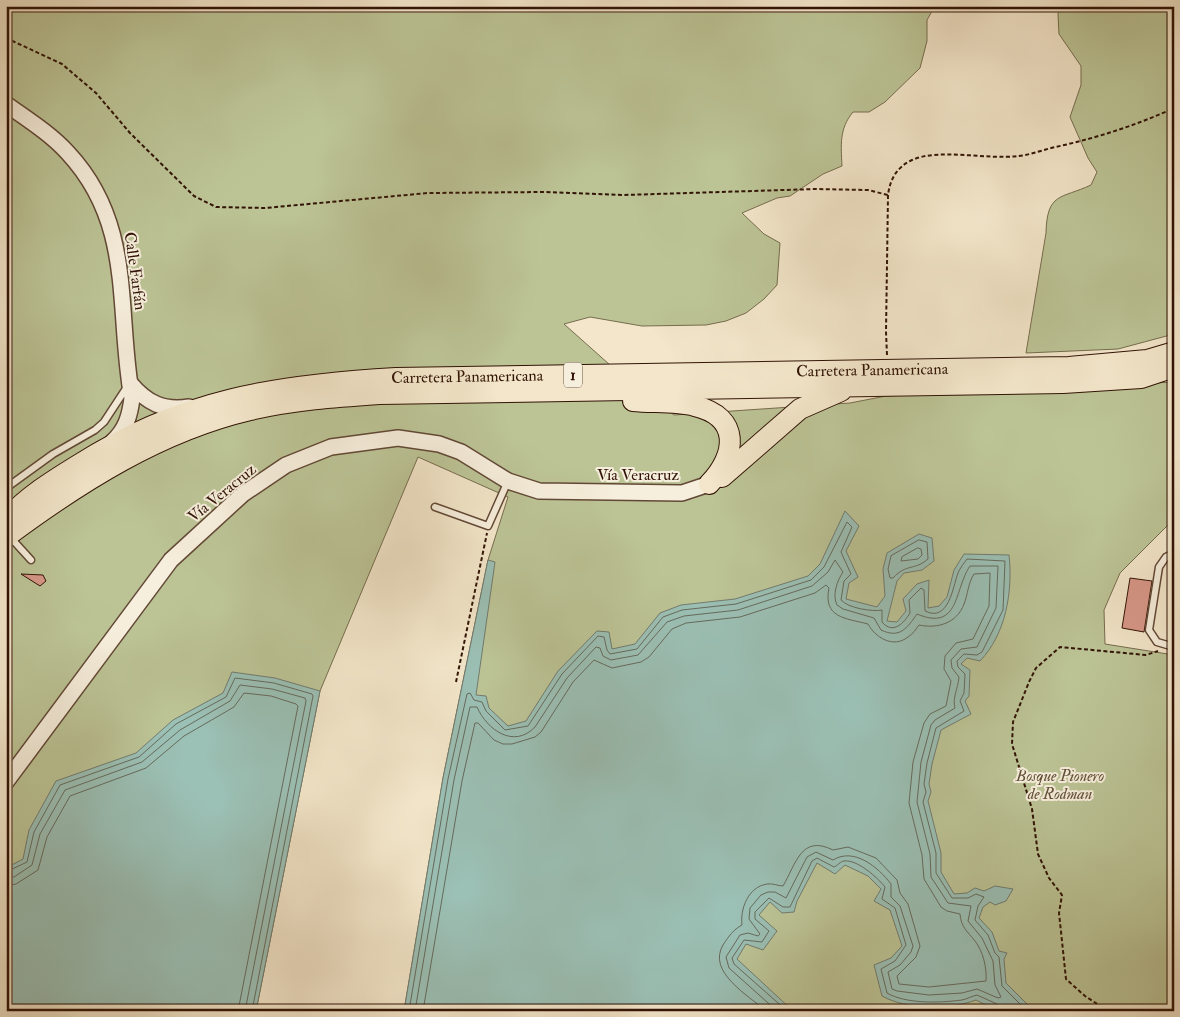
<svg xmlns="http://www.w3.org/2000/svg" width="1180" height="1017" viewBox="0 0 1180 1017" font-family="'IM FELL Double Pica',serif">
	<rect width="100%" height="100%" fill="#f3e6ca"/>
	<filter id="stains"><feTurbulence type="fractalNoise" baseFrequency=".004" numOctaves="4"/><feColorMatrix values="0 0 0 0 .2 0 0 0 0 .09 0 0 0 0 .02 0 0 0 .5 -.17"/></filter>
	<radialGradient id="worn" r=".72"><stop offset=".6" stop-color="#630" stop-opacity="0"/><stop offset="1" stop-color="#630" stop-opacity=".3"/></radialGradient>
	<g fill="#bcc496" stroke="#766c4e">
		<path d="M6,6H935L927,20V41L920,68L885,102L869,112H853C839,129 841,145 842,166L823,174L790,196L777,198L742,213L764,234L780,243L777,285L764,299L746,313L726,321L706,325L642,326L590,317L564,324L610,365L674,415L850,403L886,396L1174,382V519L1120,573L1104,610L1105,644L1174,655V1011H404L443,778L488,560L508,497L418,457L320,691L256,1011H6Z"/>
		<path d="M1060,6H1174V334L1118,349L1026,353L1046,233C1047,192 1061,199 1091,185L1097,172L1088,158L1070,117L1081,85V66L1059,34L1058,14Z"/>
	</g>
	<g fill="#9bc0b5" stroke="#717b6f">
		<path d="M845,511L859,526L846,551L858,577L849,583L846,599L877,607L885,596L883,569L887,553L919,534L932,538L934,561L922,570L904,573L897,581L887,621L897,622L906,611L903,599L917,584L929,580L928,608L939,606L947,597L954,570L964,554L1009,555C1013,591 1006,634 980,661L967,658L961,664L970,670L969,696L965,701L971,714L941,730L932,764L929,784L931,792L928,801L941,853V872L954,894L967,893L975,888L984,891L995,886L1013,889L1006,901L995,905L990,902L983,907L979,918L992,932L999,951L1007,953L1004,959L1006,983L1034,1011H998L976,1000C949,1010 907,1010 882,996L874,965L891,958L902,946L890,910L874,901L881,889L868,876L845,865L835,874L817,863L797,901L794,912L782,913L770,902L759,915L777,931L763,950L746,944L737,959L793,1011H404L443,778L488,560L495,562L476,695L486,696L489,708L508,726L526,721L558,671L597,631L609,632L612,649L635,644L660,613L681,605L735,599L808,576L820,564Z"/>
		<polygon points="232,672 275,678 320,691 256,1011 6,1011 6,868 23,859 29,830 56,781 136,753 173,720 223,693"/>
	</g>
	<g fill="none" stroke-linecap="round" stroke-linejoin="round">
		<g stroke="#666a5d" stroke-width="1">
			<path d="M919,540L927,542L928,559C914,571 907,563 893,578H890L888,569L891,556Z"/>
			<polygon points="918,548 921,549 922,555 918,559 901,561 902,557"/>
			<polyline points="6,872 27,862 34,832 60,785 139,757 176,724 226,697 235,678 274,683 312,694 313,696 252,1011"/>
			<polyline points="6,878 14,877 32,865 40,834 65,790 142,762 180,730 230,701 240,685 272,689 305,698 306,701 245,1011"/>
			<polyline points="6,886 16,884 38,870 47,837 70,796 146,768 184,736 234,707 244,693 271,696 296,704 298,706 238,1011"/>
			<path d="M409,1011L448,779L467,694L470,693L474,700L482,702L486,711L505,730L528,726L562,674L598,636L604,637L607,650L610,654L637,649L663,617L682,610L736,604L811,580L824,567L847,522L852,527L841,552L851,574L844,581L841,600C848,608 872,612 882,610V622C893,635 904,623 910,613L909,600L921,588L924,590L925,611C949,623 953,586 958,573C960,568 964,563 967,559L1005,561L1003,610L982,652L977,655L964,654L957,661L958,667L965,674L964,693L960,701L964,711L936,728L927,763L924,784L926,792L923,802L936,853V873L952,898H968L976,894L984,897L978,906L975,920L988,935L995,953L999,957L1002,986L1027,1011"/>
			<path d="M415,1011L454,780L470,707H477C487,730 514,749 535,727L567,678L596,647L600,648L603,656L611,660L638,655L667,622L684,616L738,610L812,586L828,572L835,560L843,572C837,581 832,595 837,605L843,609L874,618L881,630C900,639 907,628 917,614C960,632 954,589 970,566H998L996,608L977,647L961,649L951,660L952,668L959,677C958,689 952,698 955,708L935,720L931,725L921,762L917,802L930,854L931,877L948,903L971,906L968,921L982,938L993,961L995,985L1001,997L998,998L977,989L962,993L929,995L897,991L892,989L888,972L900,965L911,952L913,946L900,906L891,897V884C878,867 854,847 833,860L816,852L807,857L786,898L775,892H768L761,895L750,908L749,919L760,934L758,936L748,933L740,935L726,957L729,968L777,1011"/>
			<path d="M423,1011L462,781L475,723H478L494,740L503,744H512L535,737L541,732L573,682L594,660L612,668L641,662L649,657L672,629L686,623L740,617L815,593L826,585L829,588C823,618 845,618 868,624C875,637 893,649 908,637C913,634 916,629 919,625C938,629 957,623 964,604C968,594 968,583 974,574L990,573L989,606L973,639L956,643L945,656L944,669L951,681L946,706L930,714L924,723L913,762L909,803L922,855L924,879L941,907L947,911L960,914C961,927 967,931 975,941C983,951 987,968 986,981L929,987L899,984L897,976L916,957L920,946L908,904L900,893L897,880L876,858L848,847L833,850C801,834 796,864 783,886C778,886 773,883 767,884C748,887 740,909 742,925C733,930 729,936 723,945C707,972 748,995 766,1011"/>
			<path d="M787,1011L734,964L732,958L744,940L762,942L769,931L755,919V912L769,898L783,907H790L812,861L817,858L834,867C837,866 841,861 844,861C857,859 878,878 885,887L882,899L895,908L906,945L895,961L881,969L887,993C906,1004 939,1003 962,1000C967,999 972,996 977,995L997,1004L1000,1011"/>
		</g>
	</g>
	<g fill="#d89889" stroke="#311305">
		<polygon points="21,574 43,575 46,581 40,586"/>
		<polygon points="1130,578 1152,581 1144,632 1122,628"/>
	</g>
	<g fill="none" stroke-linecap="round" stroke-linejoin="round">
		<g stroke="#624836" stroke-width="9">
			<g id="service">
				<polyline points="6,488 53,454 95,430 104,422 127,387"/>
				<polyline points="435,507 488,526 508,481"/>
				<polyline points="11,538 31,560"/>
				<polyline points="1174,553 1166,557 1159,567 1149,630 1157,642 1174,647"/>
			</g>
		</g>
		<g stroke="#624836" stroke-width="18">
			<g id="tertiary">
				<path d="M6,104C27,119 51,134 68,153C135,225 116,310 132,398C130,415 126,430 112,442"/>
				<path d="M130,383C147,403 163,411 189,407"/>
				<polyline points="6,782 171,560 243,494 286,465 331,447 398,438 439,444 461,452 508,481 539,491 682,493 709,484"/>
			</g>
		</g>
		<g stroke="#311305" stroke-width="22">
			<g id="trunk">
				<path d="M633,401C653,403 676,401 695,406C741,417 737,455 709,484"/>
				<polyline points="722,477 800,409 841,391"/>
				<path id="s1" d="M6,520C26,497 52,481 78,465C182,399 276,385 396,378L1069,367L1147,360L1174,352"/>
				<path d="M6,537C80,482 160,431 250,410C293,400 336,397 379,394L1063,383L1141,378L1174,367"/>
			</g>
		</g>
		<g stroke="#311305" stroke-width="2" stroke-dasharray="4 2.5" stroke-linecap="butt">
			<polyline points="6,38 62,64 96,93 130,133 194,196 216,207 265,208 428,193 544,192 624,195 816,189 868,190 888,195"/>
			<path d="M887,355L886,332L888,195C890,179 897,167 912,160C939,148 987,160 1018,156C1029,155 1040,151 1051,148C1093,139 1135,126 1174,108"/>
			<polyline points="456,682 487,533"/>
			<polyline points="1108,1011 1085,996 1066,979 1059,913 1062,895 1049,878 1038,854 1032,809 1012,744 1013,722 1029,682 1036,668 1060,647 1146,655 1158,651"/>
		</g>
		<use href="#service" stroke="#f7efdd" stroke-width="6"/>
		<use href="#tertiary" stroke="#f7efdd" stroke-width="15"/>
		<use href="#trunk" stroke="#f3e6ca" stroke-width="20"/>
	</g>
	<g text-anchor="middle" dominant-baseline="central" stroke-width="4" stroke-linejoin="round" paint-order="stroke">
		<rect fill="#f7efdd" stroke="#6c5546" stroke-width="1" x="564" y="362.5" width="18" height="25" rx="4"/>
		<g font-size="15" font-weight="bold" fill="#311305">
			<text x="573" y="375">1</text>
		</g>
		<g font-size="16" fill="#311305" stroke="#f7efdd">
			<text transform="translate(135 271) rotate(82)">Calle Farfán</text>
			<text stroke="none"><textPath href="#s1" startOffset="901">Carretera Panamericana</textPath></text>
			<text stroke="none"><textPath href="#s1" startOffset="496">Carretera Panamericana</textPath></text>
			<text x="638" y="475">Vía Veracruz</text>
			<text transform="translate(222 493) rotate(-39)">Vía Veracruz</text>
		</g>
		<g font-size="16" font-style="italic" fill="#625138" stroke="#f7efdd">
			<text x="1060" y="776">Bosque Pionero<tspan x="1060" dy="18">de Rodman</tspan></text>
		</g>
	</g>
	<rect width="1180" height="1017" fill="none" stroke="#f3e6ca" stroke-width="25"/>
	<rect x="8" y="8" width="1165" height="1002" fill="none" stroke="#311305" stroke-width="2.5"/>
	<rect x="12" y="12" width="1155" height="992" fill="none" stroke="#311305"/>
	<rect width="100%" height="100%" filter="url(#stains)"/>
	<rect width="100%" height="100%" fill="url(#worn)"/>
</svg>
